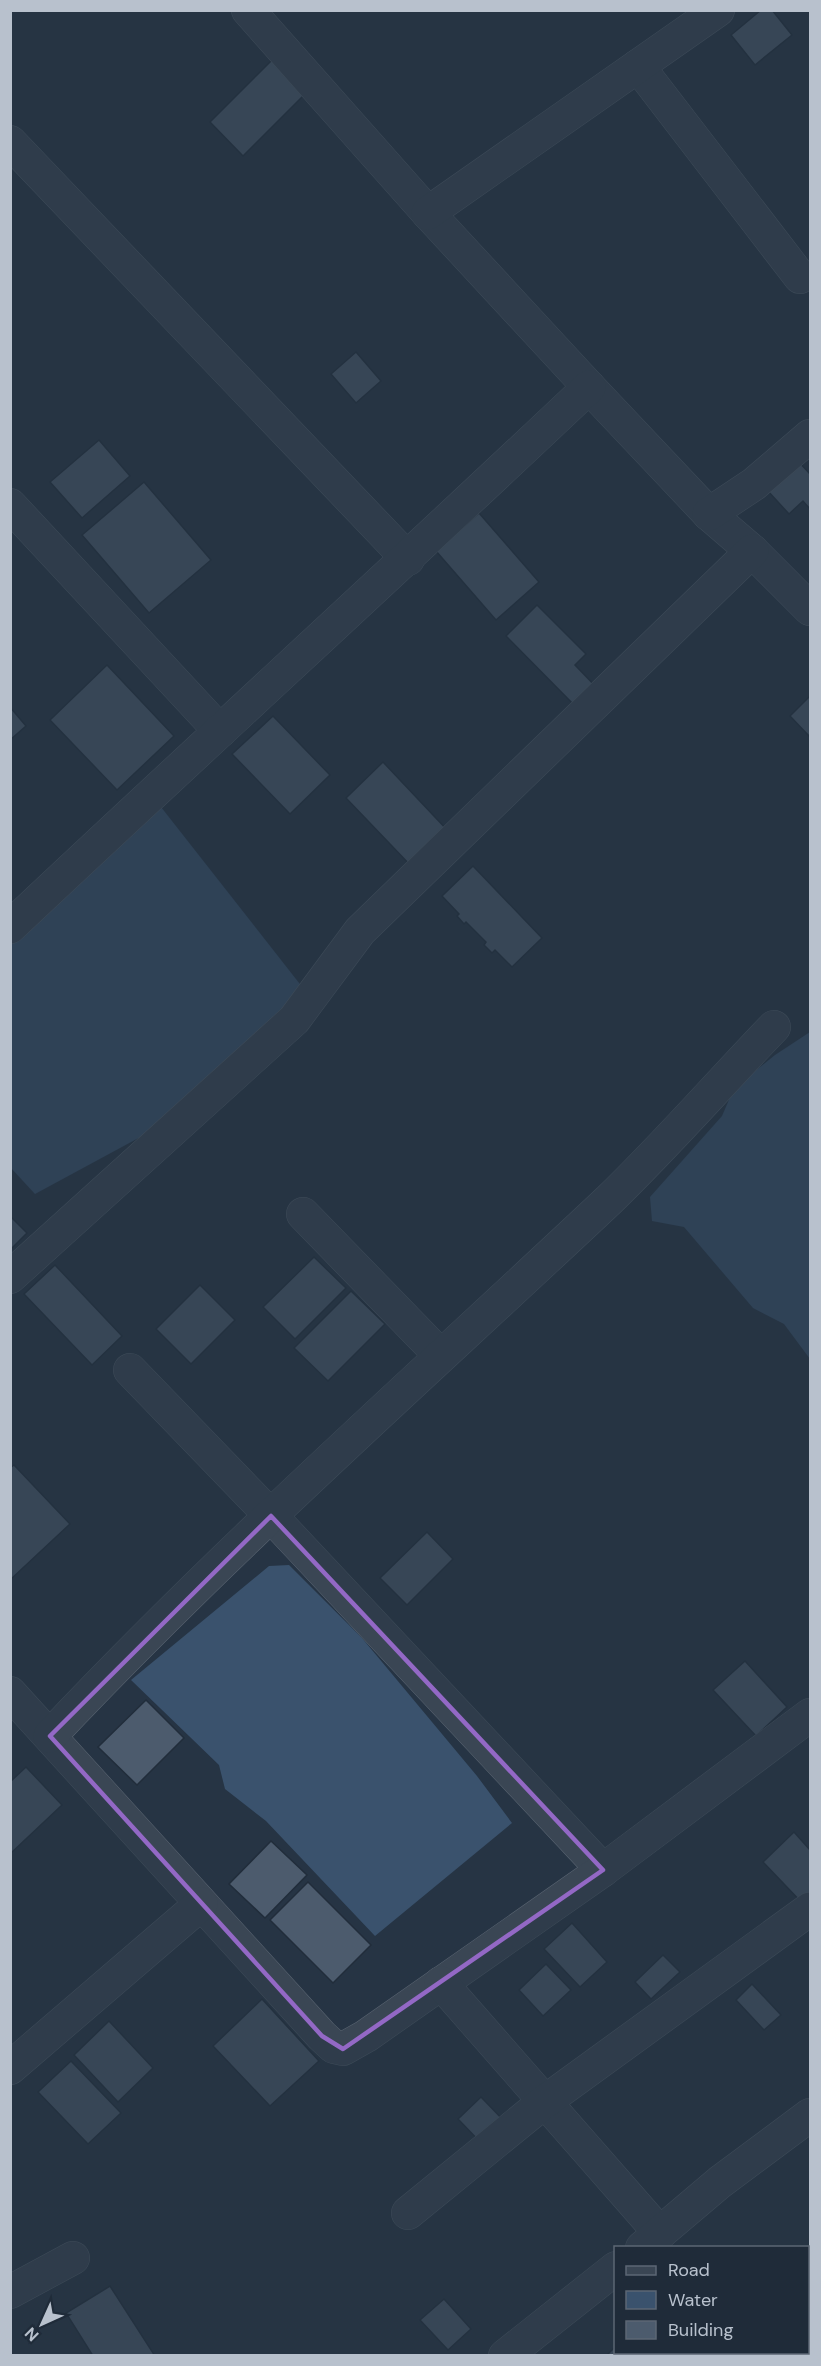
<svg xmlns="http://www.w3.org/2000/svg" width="821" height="2366" viewBox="0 0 821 2366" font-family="'DM Sans',sans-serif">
	<rect width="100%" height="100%" fill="#263444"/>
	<g fill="#3a526d">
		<polygon points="150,793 303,988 194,1108 35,1194 11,1168 11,926"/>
		<polygon points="810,1032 810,1359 784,1324 753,1308 684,1227 652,1221 650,1197 722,1116 734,1088 775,1055"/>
		<polygon points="289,1565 362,1638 477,1776 512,1823 375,1936 266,1821 225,1789 219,1765 131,1680 269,1566"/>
	</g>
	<g fill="#4c5b6d" stroke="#212d3b" stroke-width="1.5">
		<polygon points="761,10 772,10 792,35 755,65 731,35"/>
		<polygon points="272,60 306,93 243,156 210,122"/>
		<polygon points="356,352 381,381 356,403 331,374"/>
		<polygon points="99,440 130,476 82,518 50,482"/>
		<polygon points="798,461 810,474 810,509 803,501 789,514 767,490"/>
		<polygon points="144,482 211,560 149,613 82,535"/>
		<polygon points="479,513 539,582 496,620 436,551"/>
		<polygon points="537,605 586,654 575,665 600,691 580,711 506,636"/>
		<polygon points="107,665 174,736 117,790 50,720"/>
		<polygon points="810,696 810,737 790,716"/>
		<polygon points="10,707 26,726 10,740"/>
		<polygon points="273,716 330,775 290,814 232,754"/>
		<polygon points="383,762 450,833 413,868 346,798"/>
		<polygon points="473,866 542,938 512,967 495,950 492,953 484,945 486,942 466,922 464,924 457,916 459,914 442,896"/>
		<polygon points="10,1216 27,1233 10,1250"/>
		<polygon points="314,1257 346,1288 295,1339 263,1307"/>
		<polygon points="55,1265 122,1336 92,1365 24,1294"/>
		<polygon points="200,1285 235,1320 191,1364 156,1329"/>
		<polygon points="351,1291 385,1324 328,1381 294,1348"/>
		<polygon points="14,1465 70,1524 10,1580 10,1468"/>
		<polygon points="427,1532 453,1559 407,1605 380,1578"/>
		<polygon points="745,1661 787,1707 756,1736 713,1690"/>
		<polygon points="146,1700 184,1738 137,1785 98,1747"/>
		<polygon points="26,1767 62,1805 10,1854 10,1782"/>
		<polygon points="794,1832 810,1850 810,1902 806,1907 763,1862"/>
		<polygon points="271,1841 307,1875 265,1918 229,1884"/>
		<polygon points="308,1882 371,1945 333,1983 270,1920"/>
		<polygon points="572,1923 607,1962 580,1987 544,1949"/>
		<polygon points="663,1955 680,1972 651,1999 635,1982"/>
		<polygon points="546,1964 571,1990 543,2016 519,1990"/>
		<polygon points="752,1984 781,2015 764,2030 736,2000"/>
		<polygon points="262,1999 319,2061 270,2106 213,2046"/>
		<polygon points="109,2021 153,2068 118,2102 74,2055"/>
		<polygon points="71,2061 121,2113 88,2144 38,2092"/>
		<polygon points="481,2097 507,2124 484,2146 458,2119"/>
		<polygon points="110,2286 155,2356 93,2356 66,2313"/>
		<polygon points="444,2299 471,2329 448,2350 420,2320"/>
		<polygon points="808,2337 810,2339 810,2356 788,2356 791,2352 808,2352"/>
		<polygon points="616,2346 616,2352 693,2352 690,2356 606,2356"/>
	</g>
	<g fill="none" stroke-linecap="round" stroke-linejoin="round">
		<g stroke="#596471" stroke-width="34">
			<g id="minor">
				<polyline points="248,10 428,213 589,387 709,514 752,551 810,609"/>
				<polyline points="638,66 800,277"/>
				<polyline points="10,142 408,559"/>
				<polyline points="428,213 718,10"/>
				<polyline points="10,505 220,731"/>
				<polyline points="709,514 754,484 810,436"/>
				<path d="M10,927C202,746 398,568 589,387"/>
				<polyline points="303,1214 440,1355"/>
				<polyline points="10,1277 294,1020 360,931 752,551"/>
				<polyline points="130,1370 271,1516 603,1870"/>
				<polyline points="10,1693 322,2036 334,2047 343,2049 366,2036 603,1870 810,1715"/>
				<path d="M50,1736C227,1548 421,1377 609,1200C666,1145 719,1084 774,1027"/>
				<polyline points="441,1983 660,2233"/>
				<polyline points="10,2068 201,1904"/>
				<polyline points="408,2213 543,2103 810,1909"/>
				<polyline points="642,2248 720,2182 810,2115"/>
				<polyline points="808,2273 810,2270"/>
				<polyline points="10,2292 73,2258"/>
				<polyline points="808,2313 810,2316"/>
				<polyline points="505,2356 616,2268"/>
				<polyline points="721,2356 724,2352"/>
			</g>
		</g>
		<use href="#minor" stroke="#3a4654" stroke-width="33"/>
	</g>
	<path d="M0 0H821V2366H0ZM271,1516L603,1870L343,2049L322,2036L50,1736Z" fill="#263444" fill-opacity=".55" fill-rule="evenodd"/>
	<path fill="none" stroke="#9368c5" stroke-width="4.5" stroke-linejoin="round" d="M271,1516L603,1870L343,2049L322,2036L50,1736Z"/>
	<rect width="821" height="2366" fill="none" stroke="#b8c1cd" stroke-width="24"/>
	<rect x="614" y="2246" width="195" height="108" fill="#1f2b39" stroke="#5c6774" stroke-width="1.5"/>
	<rect x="626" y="2266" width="30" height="9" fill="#3a4654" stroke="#5c6774" stroke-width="1.5"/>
	<text x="668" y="2276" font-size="18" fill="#b8c1cd">Road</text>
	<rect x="626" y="2291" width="30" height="18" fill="#3a526d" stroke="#5c6774" stroke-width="1.5"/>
	<text x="668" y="2306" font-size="18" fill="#b8c1cd">Water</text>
	<rect x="626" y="2321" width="30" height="18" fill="#4c5b6d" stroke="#5c6774" stroke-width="1.5"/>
	<text x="668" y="2336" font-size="18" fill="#b8c1cd">Building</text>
	<g transform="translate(42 2324) rotate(225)" stroke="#1f2b39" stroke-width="4.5" paint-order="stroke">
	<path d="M0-4.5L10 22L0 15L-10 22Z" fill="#b8c1cd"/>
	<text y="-9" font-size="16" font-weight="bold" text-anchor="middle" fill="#b8c1cd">N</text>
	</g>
</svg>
